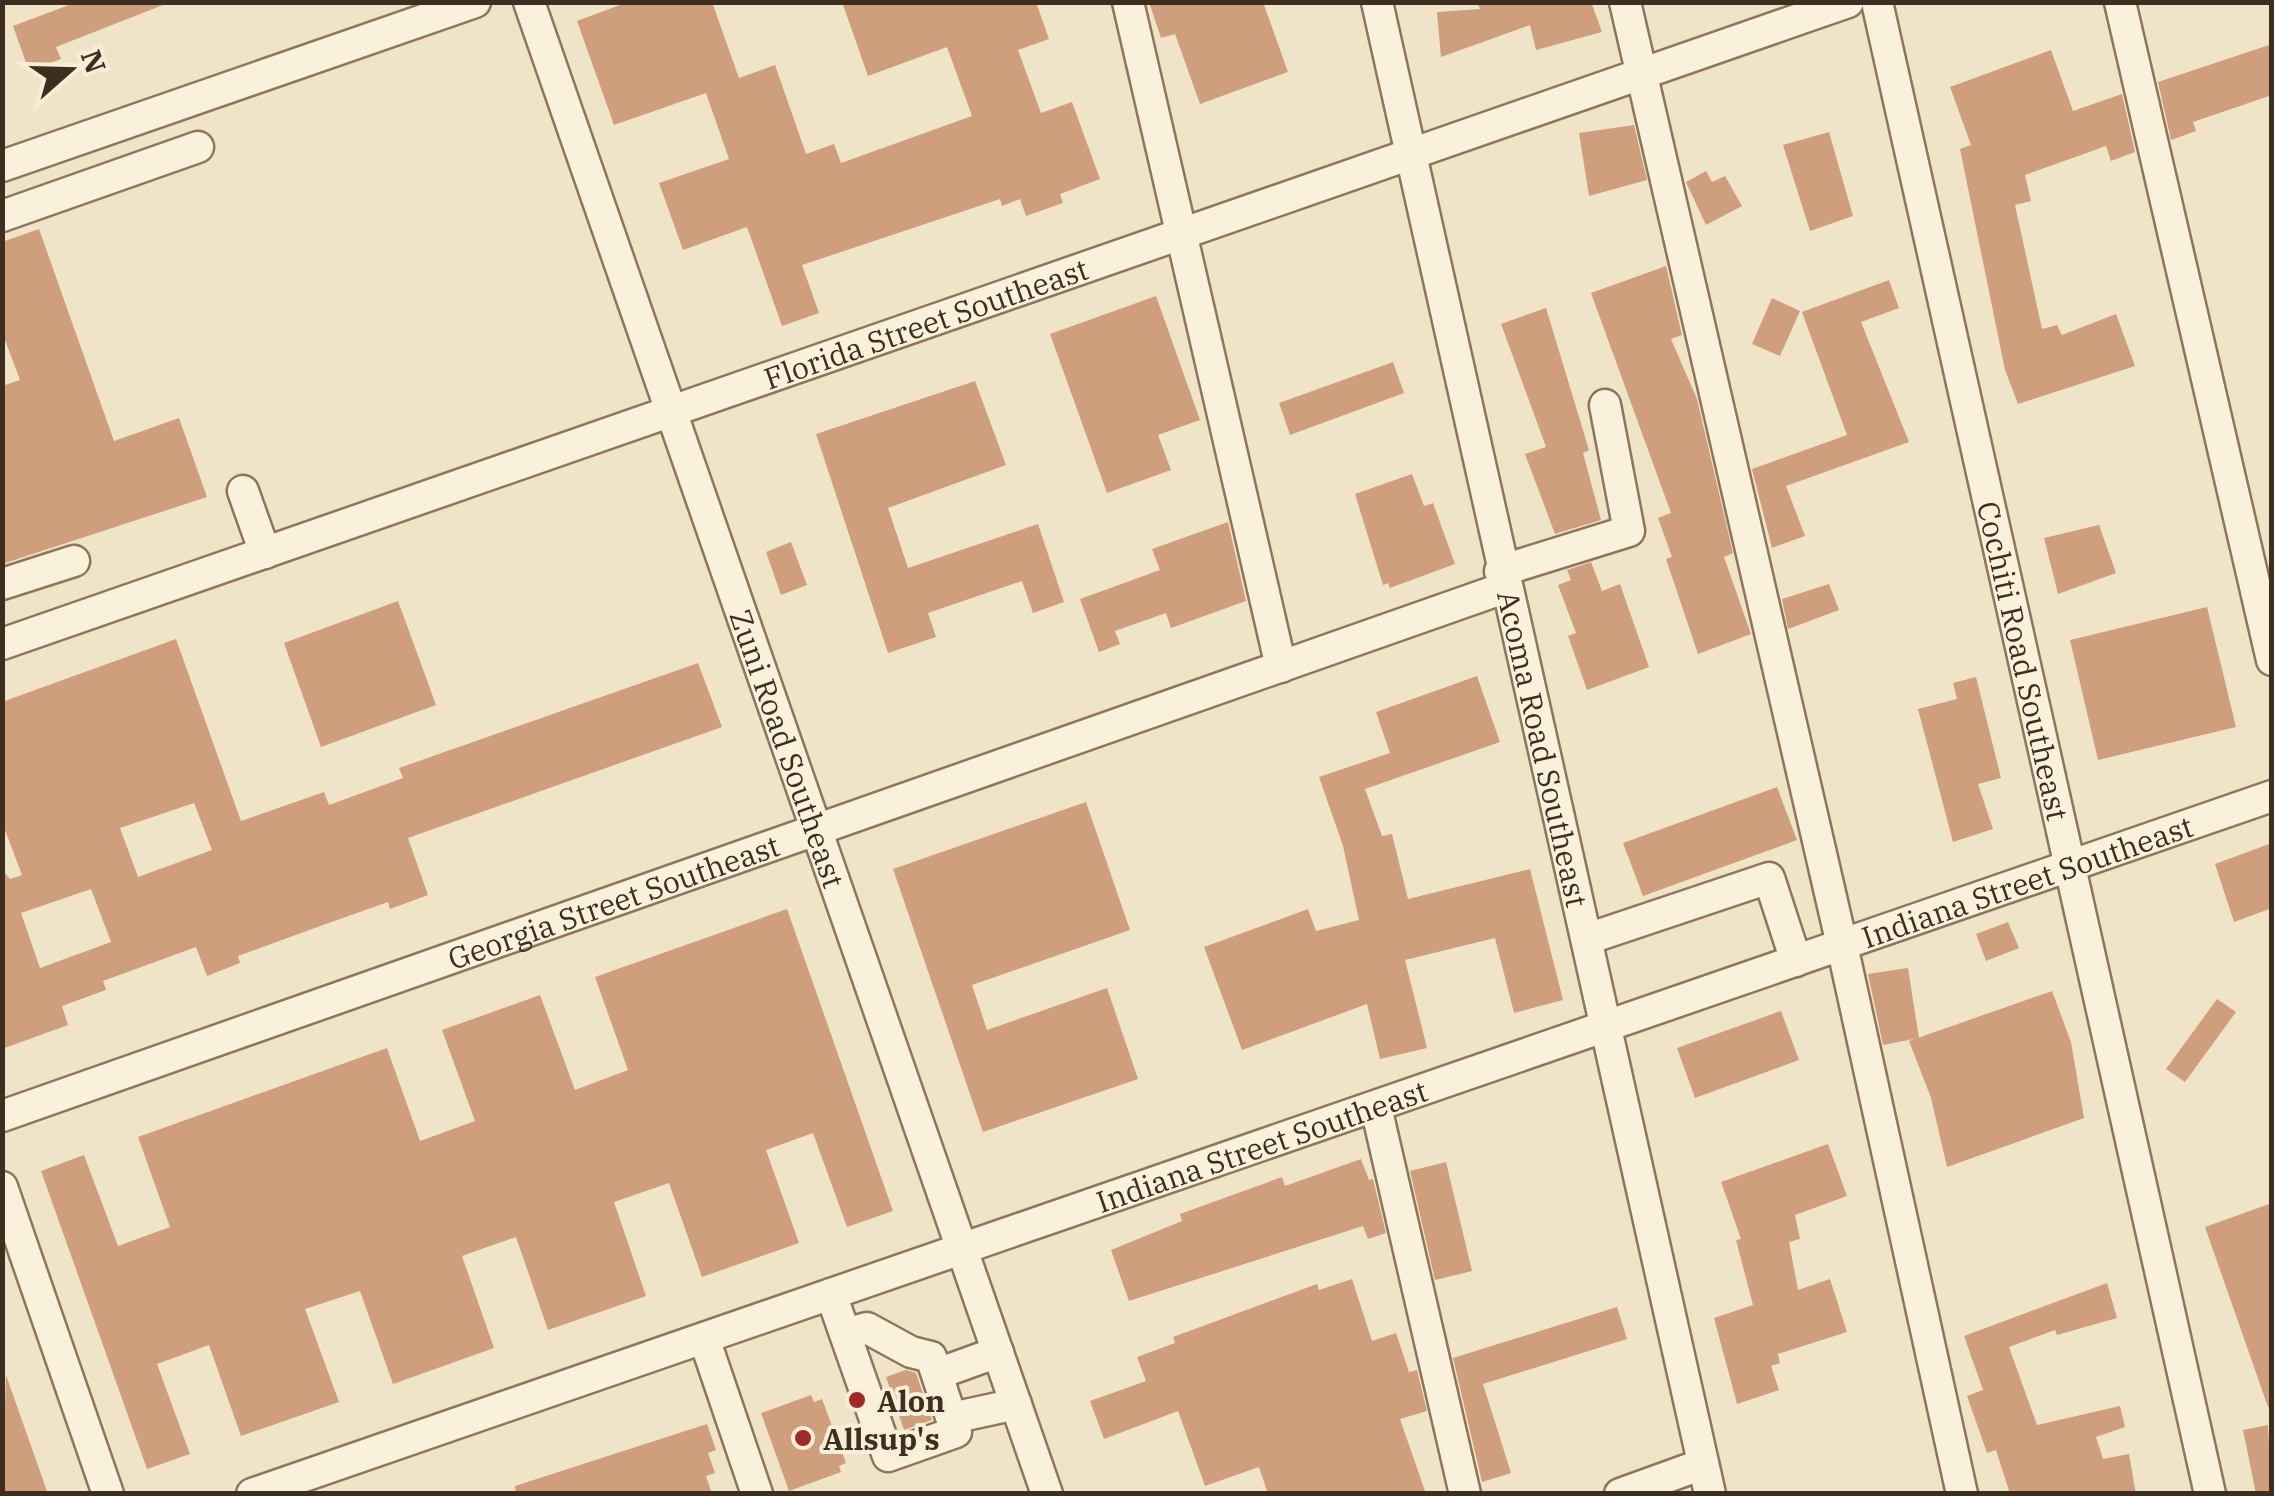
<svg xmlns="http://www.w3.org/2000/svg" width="2274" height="1496" viewBox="0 0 2274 1496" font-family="'IBM Plex Serif',serif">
	<rect width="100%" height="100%" fill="#f0e4c8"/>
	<g fill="#cf9f7d" fill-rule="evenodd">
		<polygon points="77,2 163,2 163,5 56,47 61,59 29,71 13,26"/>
		<polygon points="628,2 712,2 739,78 775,65 806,154 834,144 841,163 972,116 947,47 868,76 842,2 1036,2 1049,39 1018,50 1041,113 1072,102 1100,179 1060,194 1063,203 1026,216 1020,199 1002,206 1000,199 802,265 819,313 782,326 747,227 683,250 659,183 729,159 706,93 614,125 577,21"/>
		<polygon points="1149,2 1263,2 1288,72 1200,104 1175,34 1161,38"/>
		<polygon points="1477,2 1591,2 1602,32 1536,50 1530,25 1441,57 1437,12 1480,9"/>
		<polygon points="2272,44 2272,95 2193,122 2196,131 2171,140 2158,82"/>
		<polygon points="2051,50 2073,111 2122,94 2135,152 2111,161 2106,146 2025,175 2031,201 2015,205 2042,329 2057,325 2062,335 2116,314 2135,366 2018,404 2005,370 1960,149 1971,145 1950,87"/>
		<polygon points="1634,125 1647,180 1589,196 1579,133"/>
		<polygon points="1829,132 1853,216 1810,231 1783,145"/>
		<polygon points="1706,171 1712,182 1725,176 1742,206 1706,225 1686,182"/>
		<polygon points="39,229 114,441 179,418 207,497 2,564 2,386 20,380 2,332 2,242"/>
		<polygon points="1666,266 1682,335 1671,339 1697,399 1733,553 1724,557 1751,634 1698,654 1666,559 1672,557 1658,518 1671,513 1591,293"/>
		<polygon points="1889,280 1899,308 1861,322 1909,442 1786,486 1805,536 1772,548 1752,469 1847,435 1802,312"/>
		<polygon points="1156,296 1200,420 1158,435 1171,470 1107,493 1050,334"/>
		<polygon points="1772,298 1800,311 1780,356 1752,344"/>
		<polygon points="1546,308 1589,450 1583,453 1601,520 1555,534 1525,454 1546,447 1501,324"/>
		<polygon points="1393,362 1404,393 1290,435 1279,403"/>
		<polygon points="975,381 1006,465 888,508 908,568 1038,524 1064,602 1033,613 1022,581 928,613 936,637 888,653 816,434"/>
		<polygon points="1412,474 1424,506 1433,503 1455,564 1390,588 1388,583 1383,585 1355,494"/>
		<polygon points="1228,522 1246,601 1171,628 1166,613 1115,631 1120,644 1099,652 1080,599 1160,570 1152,549"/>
		<polygon points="2099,525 2116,573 2058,594 2044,538"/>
		<polygon points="791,542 807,585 781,595 766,552"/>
		<polygon points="1591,562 1602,591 1620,584 1649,667 1587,690 1568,636 1576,633 1558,585 1571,580 1567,570"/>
		<polygon points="1829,584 1839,610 1788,629 1782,599"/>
		<polygon points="398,601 436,705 321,747 284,643"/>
		<polygon points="2207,607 2236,727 2098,760 2070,640"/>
		<path d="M176,639L241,821L324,792L329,805L403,778L399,768L698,663L722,727L408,838L428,895L390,909L388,902L323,925L238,956L240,963L207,976L196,947L103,981L106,990L62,1006L68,1025L2,1049V870L10,879L22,875L2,822V702ZM194,803L212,850L138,877L120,828ZM91,889L111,942L40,968L21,913Z"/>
		<polygon points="1477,676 1500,742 1365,789 1382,836 1392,834 1408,899 1530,869 1563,1000 1514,1013 1495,938 1405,960 1427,1048 1380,1059 1367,1004 1242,1050 1204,947 1308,909 1316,931 1359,920 1343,846 1319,777 1390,753 1376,712"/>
		<polygon points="1976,677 2001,778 1978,784 1993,829 1953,842 1918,709 1957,699 1953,683"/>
		<polygon points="1777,787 1797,840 1643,896 1623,843"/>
		<polygon points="1086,802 1130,930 972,985 987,1030 1107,988 1138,1079 983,1132 893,869"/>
		<polygon points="2272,843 2272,908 2234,922 2215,864"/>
		<polygon points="787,909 893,1211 847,1227 813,1133 766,1150 799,1243 702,1277 669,1183 614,1202 646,1296 548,1330 516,1237 462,1256 494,1348 393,1384 360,1291 305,1309 339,1402 241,1436 209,1345 157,1364 190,1454 147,1469 41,1171 84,1155 118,1246 170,1227 138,1137 387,1048 420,1141 475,1121 442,1030 540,995 575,1090 628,1070 595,977"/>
		<polygon points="2008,922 2019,948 1986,961 1976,934"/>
		<polygon points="1908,968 1919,1038 1883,1045 1868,974"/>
		<polygon points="2052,991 2071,1042 2084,1118 1947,1167 1931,1098 1909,1041"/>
		<polygon points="2217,999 2236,1012 2185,1082 2166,1069"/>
		<polygon points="1781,1011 1799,1060 1695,1098 1677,1048"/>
		<polygon points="1828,1144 1847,1196 1795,1215 1800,1239 1789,1242 1798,1290 1830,1279 1847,1332 1778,1354 1780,1363 1771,1366 1779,1390 1737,1404 1714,1318 1753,1305 1736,1240 1741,1239 1721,1182"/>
		<polygon points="1361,1159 1369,1180 1373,1179 1386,1233 1368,1239 1363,1226 1129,1301 1111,1250 1182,1221 1180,1214 1282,1177 1285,1186"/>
		<polygon points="1446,1162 1472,1271 1435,1280 1410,1171"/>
		<polygon points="2272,1203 2272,1407 2268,1407 2205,1227"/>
		<polygon points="1352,1279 1372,1341 1396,1333 1409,1372 1417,1370 1427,1411 1400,1419 1426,1494 1268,1494 1259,1467 1205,1486 1178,1411 1104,1439 1090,1401 1146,1381 1137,1357 1175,1343 1173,1337 1317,1284 1319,1290"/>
		<polygon points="2107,1283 2117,1318 2057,1335 2055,1330 2009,1347 2037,1425 2120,1406 2125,1427 2096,1437 2103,1459 2129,1454 2136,1494 2010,1494 1996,1450 1987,1453 1967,1396 1983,1390 1964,1336"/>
		<polygon points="1617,1307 1627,1339 1483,1384 1511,1473 1482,1482 1453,1358"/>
		<polygon points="906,1370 916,1373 932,1420 904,1430 886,1377"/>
		<polygon points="6,1375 48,1494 2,1494"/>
		<polygon points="811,1395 814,1402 822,1399 846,1463 839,1466 841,1472 789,1491 761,1413"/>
		<polygon points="707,1424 716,1450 708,1453 715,1473 706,1476 712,1494 516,1494 515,1486"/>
		<polygon points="2268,1425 2272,1494 2256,1494 2243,1430"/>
	</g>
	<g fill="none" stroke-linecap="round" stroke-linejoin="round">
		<g stroke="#8d765c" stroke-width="35">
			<g id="minor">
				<path id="s1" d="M529,2L1047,1494"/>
				<polyline points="1128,2 1281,667"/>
				<path id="s2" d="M1377,2L1710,1494"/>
				<polyline points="1625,2 1842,945 1962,1494"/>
				<path id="s3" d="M1877,2L2210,1494"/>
				<polyline points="2120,2 2272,660"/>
				<polyline points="2,166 475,2"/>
				<polyline points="2,216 198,147"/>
				<polyline points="243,491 265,553"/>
				<polyline points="1500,571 1629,531 1605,405"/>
				<polyline points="2,584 74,561"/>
				<path id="s4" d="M2,644L1848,2"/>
				<polyline points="1587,939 1769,878 1796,961"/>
				<polyline points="1376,1107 1465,1494"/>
				<path id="s5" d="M2,1116L1504,588"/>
				<polyline points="2,1187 108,1494"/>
				<polyline points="831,1294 845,1334 888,1456 956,1432 931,1357 911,1352 867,1328 845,1334"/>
				<polyline points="704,1338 757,1494"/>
				<polyline points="937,1374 998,1352"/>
				<polyline points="952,1418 1016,1404"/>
				<path id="s6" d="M252,1494L2272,796"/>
				<polyline points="1620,1494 1703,1464"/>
			</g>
		</g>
		<use href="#minor" stroke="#faf1dc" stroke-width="30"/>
	</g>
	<g fill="#9e2a2b" stroke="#f7eed8" stroke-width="4">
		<circle cx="857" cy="1400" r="10"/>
		<circle cx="803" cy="1438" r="10"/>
	</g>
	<g text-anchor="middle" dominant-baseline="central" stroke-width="8" stroke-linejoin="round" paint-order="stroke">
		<g font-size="30" fill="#3d2e20" stroke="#f7eed8">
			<text stroke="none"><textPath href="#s4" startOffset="978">Florida Street Southeast</textPath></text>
			<text stroke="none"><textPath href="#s3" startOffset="675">Cochiti Road Southeast</textPath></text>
			<text stroke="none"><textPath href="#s1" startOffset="790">Zuni Road Southeast</textPath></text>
			<text stroke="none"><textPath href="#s2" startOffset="765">Acoma Road Southeast</textPath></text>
			<text stroke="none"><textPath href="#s6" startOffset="1878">Indiana Street Southeast</textPath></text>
			<text stroke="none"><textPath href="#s5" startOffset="648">Georgia Street Southeast</textPath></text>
			<text stroke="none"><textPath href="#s6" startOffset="1068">Indiana Street Southeast</textPath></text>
		</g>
		<g font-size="30" font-weight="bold" fill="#3d2e20" stroke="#f7eed8" text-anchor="start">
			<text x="877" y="1400">Alon</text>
			<text x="823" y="1438">Allsup's</text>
		</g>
	</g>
	<rect width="2274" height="1496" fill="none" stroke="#3d2e20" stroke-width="10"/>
	<g transform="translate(70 70) rotate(70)" stroke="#f7eed8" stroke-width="8" paint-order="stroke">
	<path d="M0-8L18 38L0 25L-18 38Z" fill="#3d2e20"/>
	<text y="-15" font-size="28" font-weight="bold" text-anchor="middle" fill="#3d2e20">N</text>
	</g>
</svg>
